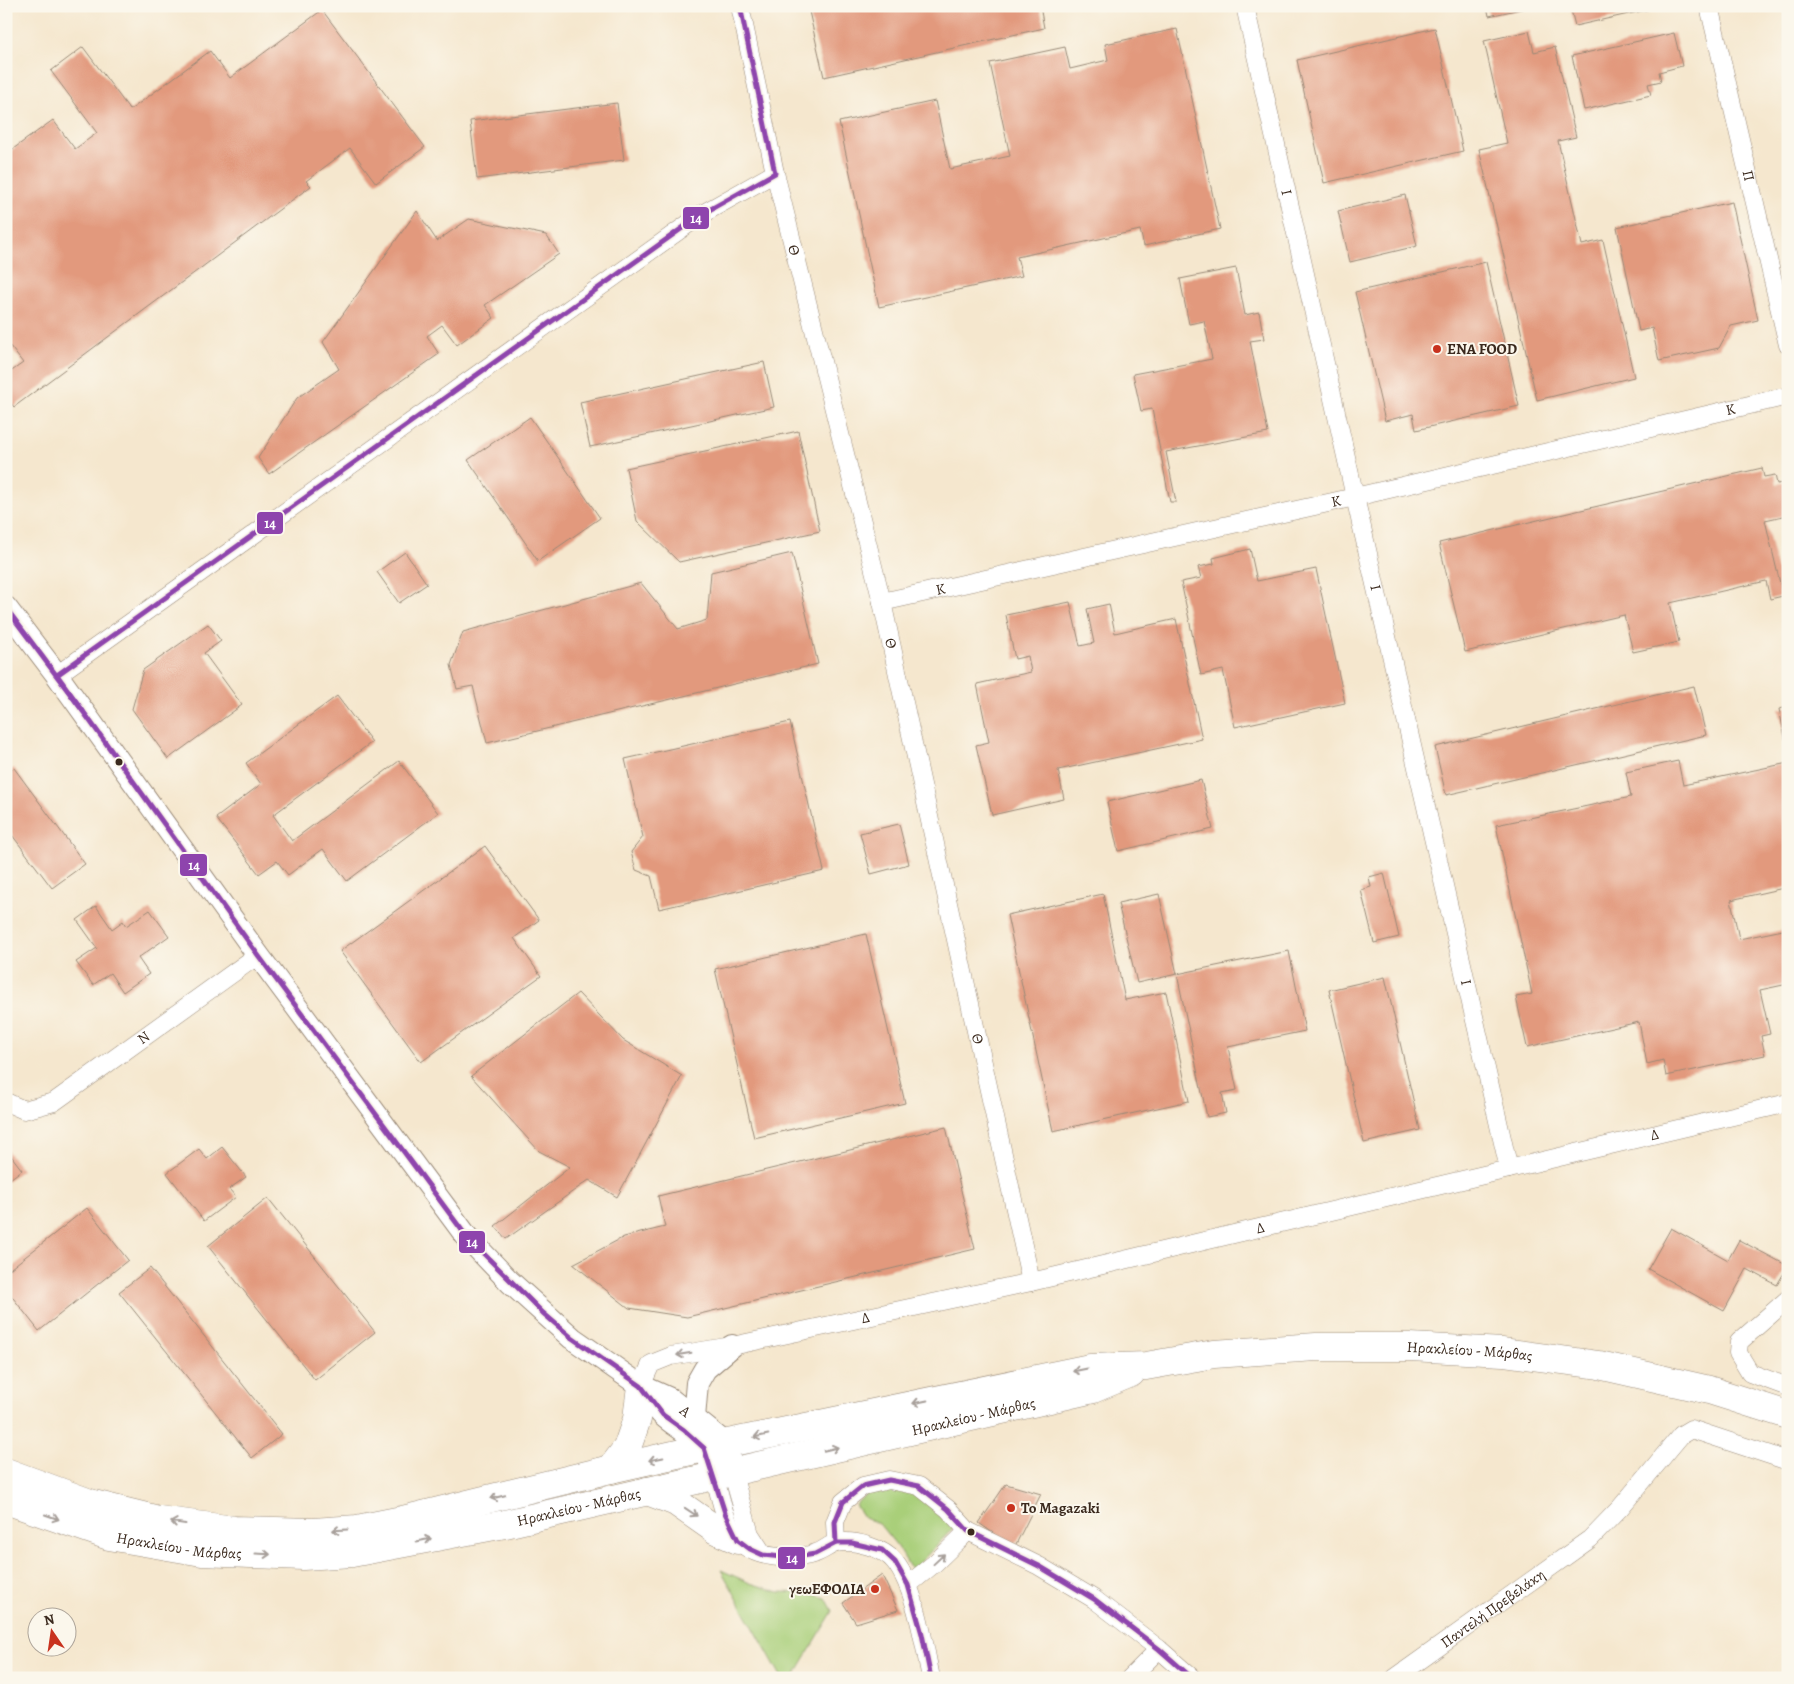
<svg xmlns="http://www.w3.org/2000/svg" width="1794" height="1684" viewBox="0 0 1794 1684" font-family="Alegreya,serif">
	<rect width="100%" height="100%" fill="#fbf7ec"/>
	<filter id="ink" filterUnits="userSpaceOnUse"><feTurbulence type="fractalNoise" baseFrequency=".02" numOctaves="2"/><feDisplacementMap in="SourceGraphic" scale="10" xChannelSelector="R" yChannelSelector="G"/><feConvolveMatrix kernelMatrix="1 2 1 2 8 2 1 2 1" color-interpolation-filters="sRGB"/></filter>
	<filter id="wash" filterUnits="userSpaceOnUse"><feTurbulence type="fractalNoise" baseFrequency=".0096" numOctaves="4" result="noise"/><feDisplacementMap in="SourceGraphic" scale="20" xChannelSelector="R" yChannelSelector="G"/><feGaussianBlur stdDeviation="1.12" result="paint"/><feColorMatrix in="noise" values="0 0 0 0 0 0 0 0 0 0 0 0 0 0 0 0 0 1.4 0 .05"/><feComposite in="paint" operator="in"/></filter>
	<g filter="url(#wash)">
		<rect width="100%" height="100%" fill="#f5e7ce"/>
		<g fill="#a9cf79" stroke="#727c4c">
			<polygon points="879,1480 928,1493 955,1526 912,1571 898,1547 880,1525 863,1517 855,1505"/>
			<polygon points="721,1570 750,1583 779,1592 807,1593 826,1598 833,1611 793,1678 782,1678"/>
		</g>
		<g id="blocks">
			<g fill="#e2997d">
				<polygon points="813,6 1040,6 1044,28 824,77 808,7"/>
				<polygon points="1487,6 1530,6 1530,7 1489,16"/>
				<polygon points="1570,6 1660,6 1660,7 1575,26"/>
				<polygon points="322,10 425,147 376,183 350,148 306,181 311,186 14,407 6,397 6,375 23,363 6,341 6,154 53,120 75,149 97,133 51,71 83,47 130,110 210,51 230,78"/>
				<polygon points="1435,28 1463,151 1324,183 1297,60"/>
				<polygon points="1177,29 1220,229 1144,246 1140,230 1017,257 1022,276 879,307 839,122 935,101 950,169 1010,156 990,63 1065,47 1070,69 1108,60 1105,44"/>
				<polygon points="1529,31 1534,52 1555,47 1576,137 1558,141 1582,245 1603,240 1634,377 1537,400 1479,149 1507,143 1484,41"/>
				<polygon points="1674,33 1682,66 1659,72 1661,81 1648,84 1651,95 1584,110 1572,56"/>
				<polygon points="617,103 624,160 477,179 470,121"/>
				<polygon points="1405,195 1417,246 1350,262 1338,211"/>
				<polygon points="1732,202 1758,320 1731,326 1719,348 1659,361 1652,328 1639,331 1617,227"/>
				<polygon points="417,211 437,241 469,219 546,235 559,254 485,305 494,318 457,345 442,325 427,336 439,354 269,474 258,458 297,398 339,369 323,342"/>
				<polygon points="1486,262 1519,406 1416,430 1413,414 1385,421 1355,292"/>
				<polygon points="1236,268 1245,315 1259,312 1264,339 1250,341 1268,433 1166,452 1176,502 1170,502 1152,409 1141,411 1133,374 1212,359 1204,321 1189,324 1180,279"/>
				<polygon points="764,362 774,407 590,447 580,402"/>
				<polygon points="530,417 600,518 538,561 468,460"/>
				<polygon points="798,431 820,531 679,562 637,521 626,468"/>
				<polygon points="1762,468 1764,477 1775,475 1777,484 1788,482 1788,515 1765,520 1783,596 1770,599 1766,581 1670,603 1679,642 1633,652 1624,615 1465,652 1439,543"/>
				<polygon points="1250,549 1257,581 1316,569 1345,703 1235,727 1223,670 1201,675 1181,582 1201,578 1198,567 1214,564 1213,558"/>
				<polygon points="405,552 427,584 399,603 377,572"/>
				<polygon points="792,553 818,664 487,743 473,686 457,689 451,665 463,632 641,583 678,629 707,620 711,572"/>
				<polygon points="1070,602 1080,646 1094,643 1087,609 1109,604 1115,633 1176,619 1202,739 1058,770 1064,799 992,815 976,745 989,742 977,684 1031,672 1028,656 1015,659 1006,615"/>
				<polygon points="208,624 221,641 204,653 242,705 168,759 132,709 143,670"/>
				<polygon points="1694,686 1706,735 1446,795 1435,747"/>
				<polygon points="337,696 372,742 273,815 292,841 399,761 438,813 347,881 323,849 288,875 277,861 259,874 216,818 261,784 246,763"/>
				<polygon points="1788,707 1788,747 1787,747 1779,709"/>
				<polygon points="790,722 824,871 659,909 651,876 636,870 631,852 643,837 625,759"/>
				<polygon points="1678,761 1683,785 1788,763 1788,887 1731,900 1739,939 1788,929 1788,984 1760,990 1770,1034 1761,1036 1765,1055 1666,1076 1663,1060 1647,1064 1639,1022 1527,1047 1516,997 1532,994 1496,825 1631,797 1626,772"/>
				<polygon points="14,768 85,864 52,888 6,827 6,773"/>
				<polygon points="1201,780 1213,829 1118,851 1107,802"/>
				<polygon points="899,824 909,864 871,874 860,833"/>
				<polygon points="485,846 539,920 514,938 541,976 421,1062 340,951"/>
				<polygon points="1384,873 1399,937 1374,943 1361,890 1371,887 1369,877"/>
				<polygon points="1103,894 1125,1000 1166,992 1189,1101 1053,1131 1007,915"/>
				<polygon points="1159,894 1177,974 1137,983 1118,903"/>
				<polygon points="96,906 112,929 123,921 126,926 150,910 169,936 138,958 149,974 123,992 110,973 93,985 76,962 97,948 77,920"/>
				<polygon points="866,934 905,1103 754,1138 715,969"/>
				<polygon points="1289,951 1305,1031 1228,1047 1237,1090 1222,1093 1226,1113 1207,1117 1177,974"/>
				<polygon points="1385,977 1420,1130 1364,1143 1329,990"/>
				<polygon points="578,993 623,1040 682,1076 617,1197 589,1180 506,1239 495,1226 570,1167 539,1151 471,1076"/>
				<polygon points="946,1127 975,1249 687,1317 629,1308 573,1264 624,1237 665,1227 658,1196"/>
				<polygon points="222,1147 246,1177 229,1189 236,1197 204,1221 167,1173 199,1149 207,1159"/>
				<polygon points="6,1149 22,1170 6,1182"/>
				<polygon points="268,1198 375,1332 315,1380 208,1246"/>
				<polygon points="87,1208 128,1260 39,1331 6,1289 6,1272"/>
				<polygon points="1671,1228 1728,1260 1739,1240 1788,1266 1777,1285 1747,1269 1724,1311 1648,1269"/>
				<polygon points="150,1268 282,1434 252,1458 119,1292"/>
				<polygon points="1006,1484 1041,1494 1014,1548 979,1523"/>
				<polygon points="882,1575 898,1610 856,1623 843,1603"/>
			</g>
		</g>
	</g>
	<g filter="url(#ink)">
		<use href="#blocks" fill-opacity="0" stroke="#988876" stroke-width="1"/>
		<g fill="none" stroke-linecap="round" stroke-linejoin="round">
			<g stroke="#988876" stroke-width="19">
				<g id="minor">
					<path id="s1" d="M740,6L775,173L882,602L1031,1282"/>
					<path id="s2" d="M1245,6L1355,497L1509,1169"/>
					<path id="s3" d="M1709,6L1788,345"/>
					<path id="s4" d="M882,602L1355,497L1788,396"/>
					<polyline points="57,675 702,214 775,173"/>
					<path id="s5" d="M6,1102L24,1110L54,1102L258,955"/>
					<polyline points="1788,1299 1739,1342 1738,1353 1750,1373 1788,1387"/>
					<path id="s6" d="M641,1386L651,1364L671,1356L732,1346L1031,1282L1788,1103"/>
					<polyline points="732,1471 750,1534 763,1554"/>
					<path d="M714,1475C720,1496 724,1521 738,1539C752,1559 794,1561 816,1553C823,1551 829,1545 836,1543C854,1539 884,1548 895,1562C916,1589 924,1644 931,1678"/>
					<polyline points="836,1543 835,1522 843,1502 863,1486 889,1480 919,1486 948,1509 968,1531 1039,1566 1094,1599 1159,1649 1192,1678"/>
					<polyline points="908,1585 935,1563 968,1531"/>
					<polyline points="1130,1678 1159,1649"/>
					<path id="s7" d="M1395,1678L1590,1539L1620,1508L1681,1435L1691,1429L1788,1461"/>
				</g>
			</g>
			<g stroke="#988876" stroke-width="24">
				<g id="tertiary">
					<path id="s8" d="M6,608L57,675L258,955L467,1237L510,1282L572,1338L641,1386L670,1399L726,1444L728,1455"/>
					<path d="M642,1387C649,1396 655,1408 664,1416C681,1431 699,1436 709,1460"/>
					<polyline points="694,1418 697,1383 705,1369 732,1346"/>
				</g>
			</g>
			<g stroke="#988876" stroke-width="29">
				<g id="primary">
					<polyline points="611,1469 627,1448 637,1419 641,1386"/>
					<path id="s9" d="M6,1472L90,1503L159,1520L234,1530L313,1532L357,1529L402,1520L611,1469L704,1448L1090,1368L1146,1366L1214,1354L1316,1347H1410L1503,1352L1599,1365L1709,1390L1788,1415"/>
					<polyline points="647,1491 676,1502 716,1530 738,1540"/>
					<path id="s10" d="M6,1500L109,1536L202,1552L303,1556L352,1553L505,1524L1093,1389L1131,1373"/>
				</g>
			</g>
			<use href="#minor" stroke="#fff" stroke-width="18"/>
			<use href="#tertiary" stroke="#fff" stroke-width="22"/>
			<use href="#primary" stroke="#fff" stroke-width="28"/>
			<g stroke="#fbf7ec" stroke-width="9">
				<g id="bus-1">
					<polyline points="6,608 83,711"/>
					<polyline points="57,675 258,955 467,1237 543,1313 572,1338 641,1386 663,1415 684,1430 704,1448 725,1513 738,1540 750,1549 763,1555 791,1558 815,1554 836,1543 852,1543 882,1550 895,1562 908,1585 922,1634 931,1678"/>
					<polyline points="57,675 702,214 775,173 740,6"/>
					<polyline points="836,1543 835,1522 843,1502 863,1486 889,1480 919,1486 948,1509 968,1531 1039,1566 1094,1599 1159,1649 1192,1678"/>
				</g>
			</g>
			<use href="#bus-1" stroke="#8e44ad" stroke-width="5"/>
		</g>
		<defs><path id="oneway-shaft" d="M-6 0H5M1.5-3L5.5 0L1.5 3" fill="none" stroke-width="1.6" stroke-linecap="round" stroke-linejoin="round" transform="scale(1.25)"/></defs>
		<g stroke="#a79f9a">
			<use href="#oneway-shaft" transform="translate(684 1354) rotate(171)"/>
			<use href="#oneway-shaft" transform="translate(1080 1370) rotate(169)"/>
			<use href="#oneway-shaft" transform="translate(920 1402) rotate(168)"/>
			<use href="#oneway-shaft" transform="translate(761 1436) rotate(168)"/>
			<use href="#oneway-shaft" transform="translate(831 1449) rotate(-13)"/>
			<use href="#oneway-shaft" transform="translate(656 1459) rotate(168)"/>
			<use href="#oneway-shaft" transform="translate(498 1497) rotate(166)"/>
			<use href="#oneway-shaft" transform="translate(691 1512) rotate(34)"/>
			<use href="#oneway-shaft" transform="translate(52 1517) rotate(19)"/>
			<use href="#oneway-shaft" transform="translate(178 1523) rotate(-172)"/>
			<use href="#oneway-shaft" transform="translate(340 1530) rotate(177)"/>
			<use href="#oneway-shaft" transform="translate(424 1540) rotate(-11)"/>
			<use href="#oneway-shaft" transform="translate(263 1554) rotate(3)"/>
			<use href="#oneway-shaft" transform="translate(939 1559) rotate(-43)"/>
		</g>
	</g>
	<g fill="#c8321e" stroke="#fbf7ec" stroke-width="2">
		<circle cx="1437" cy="349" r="5"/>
		<circle cx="1011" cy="1508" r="5"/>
		<circle cx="875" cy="1589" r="5"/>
	</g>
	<g fill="#3b2a1e" stroke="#fbf7ec" stroke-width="2">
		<circle cx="119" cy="762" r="4.5"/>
		<circle cx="971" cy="1532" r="4.5"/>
	</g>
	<g text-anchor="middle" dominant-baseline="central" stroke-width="4" stroke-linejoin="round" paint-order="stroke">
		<g font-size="15" fill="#3b2a1e" stroke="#fbf7ec">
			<text stroke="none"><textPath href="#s3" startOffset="174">Π</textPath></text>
			<text stroke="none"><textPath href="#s2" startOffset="191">Ι</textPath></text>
			<text stroke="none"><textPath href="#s1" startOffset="250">Θ</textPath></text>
			<text stroke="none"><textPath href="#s4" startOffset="870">Κ</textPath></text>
			<text stroke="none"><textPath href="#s4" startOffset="465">Κ</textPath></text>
			<text stroke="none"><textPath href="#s2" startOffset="596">Ι</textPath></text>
			<text stroke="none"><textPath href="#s4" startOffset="60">Κ</textPath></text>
			<text stroke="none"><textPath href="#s1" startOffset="655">Θ</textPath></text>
			<text stroke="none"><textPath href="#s2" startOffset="1001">Ι</textPath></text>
			<text stroke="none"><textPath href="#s5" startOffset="161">Ν</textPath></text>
			<text stroke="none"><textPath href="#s1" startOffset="1060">Θ</textPath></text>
			<text stroke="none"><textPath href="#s6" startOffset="1054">Δ</textPath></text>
			<text stroke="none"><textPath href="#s6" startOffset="649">Δ</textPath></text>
			<text stroke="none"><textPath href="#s6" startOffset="244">Δ</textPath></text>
			<text stroke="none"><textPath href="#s9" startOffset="1491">Ηρακλείου - Μάρθας</textPath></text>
			<text stroke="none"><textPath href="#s8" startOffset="1061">Α</textPath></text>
			<text stroke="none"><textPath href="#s10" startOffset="990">Ηρακλείου - Μάρθας</textPath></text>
			<text stroke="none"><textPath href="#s10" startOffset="585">Ηρακλείου - Μάρθας</textPath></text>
			<text stroke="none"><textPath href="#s10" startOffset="180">Ηρακλείου - Μάρθας</textPath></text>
			<text stroke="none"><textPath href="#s7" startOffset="120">Παντελή Πρεβελάκη</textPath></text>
		</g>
		<g font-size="15" font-weight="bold" fill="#3b2a1e" stroke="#fbf7ec" text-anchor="start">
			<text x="1447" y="349">ENA FOOD</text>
			<text x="1021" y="1508">To Magazaki</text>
			<text x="865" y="1589" text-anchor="end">γεωΕΦΟΔΙΑ</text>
		</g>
	</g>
	<g stroke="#fbf7ec" stroke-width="2">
		<rect x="682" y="206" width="28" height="24" rx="5" fill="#8e44ad"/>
		<rect x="256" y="511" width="28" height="24" rx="5" fill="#8e44ad"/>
		<rect x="179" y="853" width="29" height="24" rx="5" fill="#8e44ad"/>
		<rect x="458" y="1230" width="28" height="24" rx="5" fill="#8e44ad"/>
		<rect x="777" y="1546" width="29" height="24" rx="5" fill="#8e44ad"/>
	</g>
	<g font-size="14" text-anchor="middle" font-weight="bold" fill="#fff">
		<text x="696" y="223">14</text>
		<text x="270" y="528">14</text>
		<text x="194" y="870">14</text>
		<text x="472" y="1247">14</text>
		<text x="792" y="1563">14</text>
	</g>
	<rect width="1794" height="1684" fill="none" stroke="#fbf7ec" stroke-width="25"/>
	<g transform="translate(52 1632) rotate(347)"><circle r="24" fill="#fbf7ec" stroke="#aea59a"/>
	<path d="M0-4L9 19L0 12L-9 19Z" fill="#c8321e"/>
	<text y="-8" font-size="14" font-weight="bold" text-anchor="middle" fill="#3b2a1e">N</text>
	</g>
</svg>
